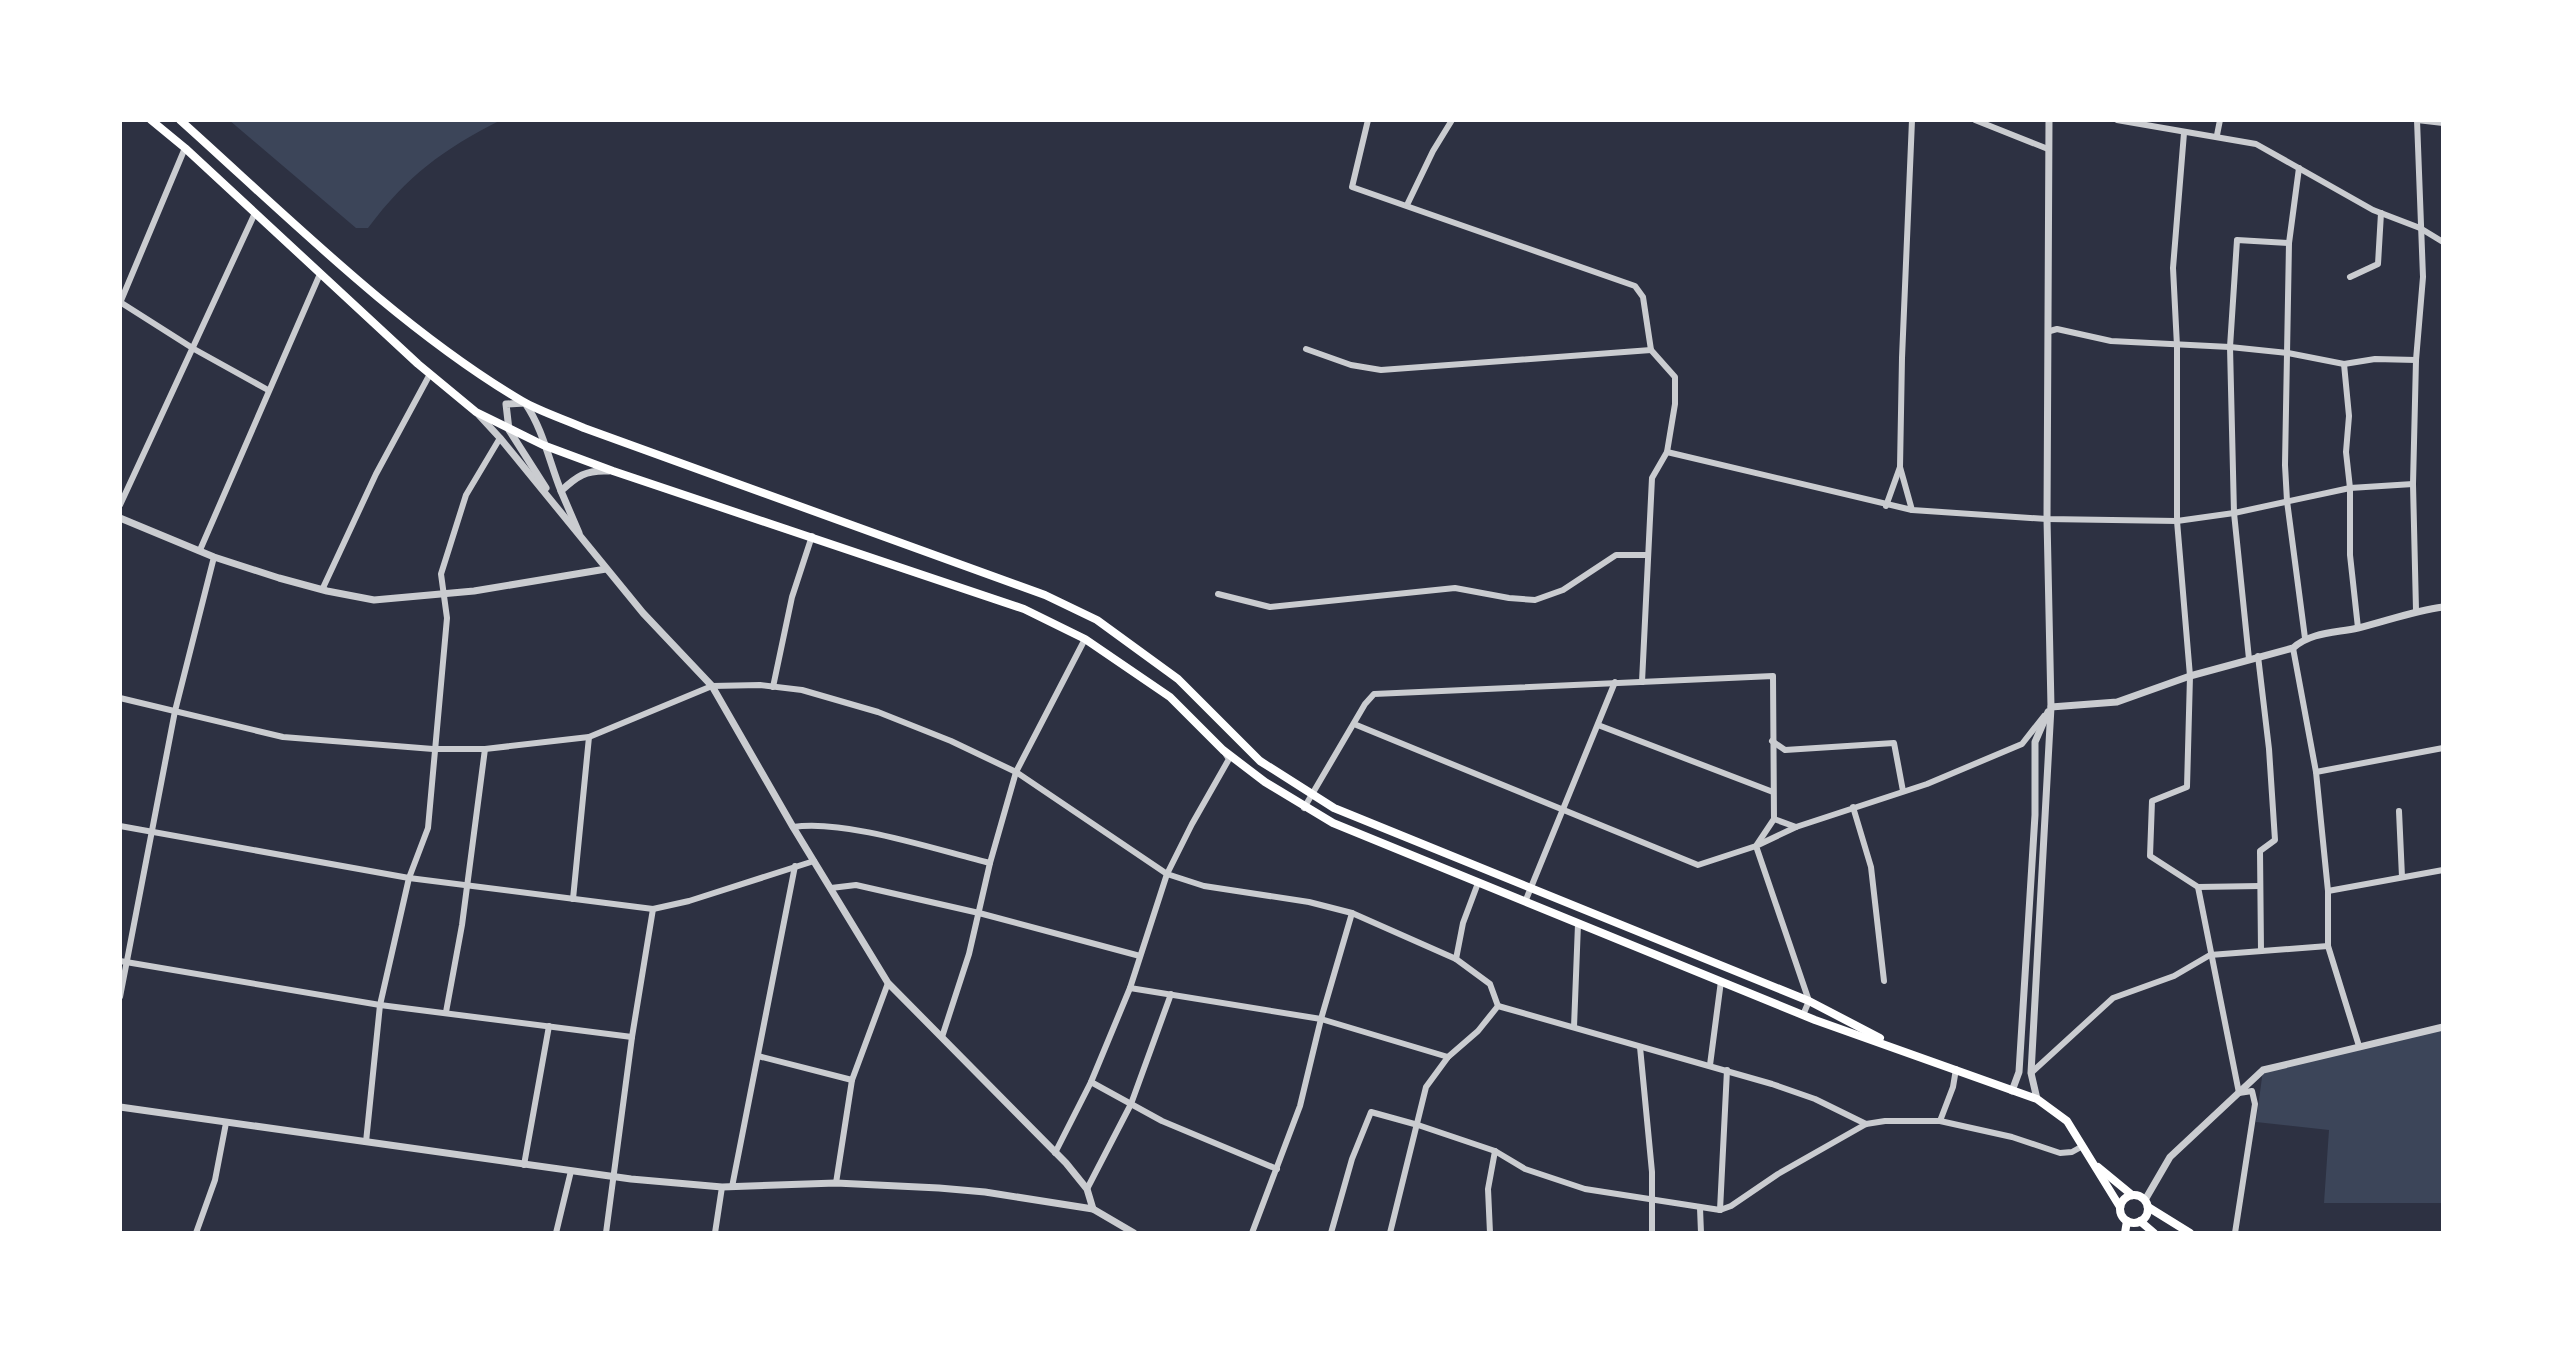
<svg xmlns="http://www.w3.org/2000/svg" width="2563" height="1353" viewBox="0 0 2563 1353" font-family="'Asap Condensed',sans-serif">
	<rect width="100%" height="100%" fill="#2d3142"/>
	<g fill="#3c4559">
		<path d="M229,120H501C442,150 408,175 368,228H356Z"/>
		<polygon points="2443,1027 2443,1203 2324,1203 2329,1130 2256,1122 2263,1070"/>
	</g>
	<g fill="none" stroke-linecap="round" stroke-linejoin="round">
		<g stroke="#caccd0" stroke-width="6">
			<polyline points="1368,120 1352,187 1635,286 1643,297 1651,350 1675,377 1675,404 1667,452 1652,478 1642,682"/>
			<polyline points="1975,120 2048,149"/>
			<polyline points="2117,120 2256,144 2373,210 2420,228 2443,242"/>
			<polyline points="2417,120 2443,123"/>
			<polyline points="2184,133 2173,268 2177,346 2177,521 2190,676 2187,787 2152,801 2150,856 2198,887 2239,1093 2252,1091 2255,1104 2235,1233"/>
			<polyline points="2217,135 2220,120"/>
			<polyline points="2299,168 2289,243 2285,465 2287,501 2305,638"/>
			<polyline points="1407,205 1433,151 1452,120"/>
			<polyline points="2350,277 2378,264 2381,213"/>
			<polyline points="120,302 194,349 268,390"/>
			<polyline points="120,303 185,148"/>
			<polyline points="2050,331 2057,329 2111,341 2230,347 2288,353 2344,364 2375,359 2416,360"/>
			<polyline points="1306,349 1351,365 1381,370 1651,350"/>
			<polyline points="2344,364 2349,416 2346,452 2350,488 2350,555 2358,628"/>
			<polyline points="1667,452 1912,510 2047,519 2177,521 2234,513 2350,488 2413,484"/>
			<polyline points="120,505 255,213"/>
			<polyline points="1886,506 1900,467"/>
			<polyline points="1912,510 1900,467 1902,358 1912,120"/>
			<polyline points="200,550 320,274"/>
			<polyline points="322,590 376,474 430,374"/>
			<polyline points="1218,594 1270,607 1455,588 1509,598 1535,600 1563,590 1616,555 1647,555"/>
			<polyline points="2416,610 2413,484 2416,360 2423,277 2417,120"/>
			<polyline points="2293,648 2316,772 2328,891 2328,946 2359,1046"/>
			<polyline points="2258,656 2269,749 2275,840 2260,851 2261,951"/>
			<polyline points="2249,659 2234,513 2230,347 2237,240 2289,243"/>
			<polyline points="773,687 792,597 812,536"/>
			<polyline points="120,698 283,737 433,749 485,749 589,737 712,686 760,685 802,690 878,712 951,741 1016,772 1167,874 1204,886 1309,902 1352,913 1456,959 1490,984 1498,1006"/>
			<polyline points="1598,725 1773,792"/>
			<polyline points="1772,741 1785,750 1894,743 1903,791"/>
			<polyline points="2316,772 2443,748"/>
			<polyline points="1853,807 1871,867 1884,981"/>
			<polyline points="1304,808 1365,704 1374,694 1773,676 1774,819 1756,846 1698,865 1354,724"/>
			<polyline points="2399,811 2402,877"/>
			<polyline points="1774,819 1796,827"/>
			<polyline points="120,826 409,878 653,909 689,901 814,861"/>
			<path d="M793,827C845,819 937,850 990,863"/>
			<polyline points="2198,887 2260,886"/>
			<polyline points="831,888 856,885 979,913 1140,956"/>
			<polyline points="2328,891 2443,870"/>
			<polyline points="573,899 589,737"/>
			<polyline points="1525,902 1615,682"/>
			<polyline points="1456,959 1463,923 1478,883"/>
			<polyline points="120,961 380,1005 632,1037"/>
			<polyline points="1130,988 1321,1019 1448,1057"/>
			<polyline points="120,997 175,711 214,557"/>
			<polyline points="446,1012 462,925 485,749"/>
			<polyline points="1803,1015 1809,1001 1756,846 1796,827 1927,784 2022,744 2044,716"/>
			<polyline points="1574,1027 1578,924"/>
			<polyline points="942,1037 969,954 990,863 1016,772 1085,639"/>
			<polyline points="1640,1047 1652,1172 1652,1233"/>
			<polyline points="758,1056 852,1080"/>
			<polyline points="1710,1065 1721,981"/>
			<polyline points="2031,1073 2113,998 2174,976 2210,955 2328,946"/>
			<polyline points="1091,1082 1162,1121 1277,1169"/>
			<polyline points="1940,1121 2012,1137 2060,1153 2072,1152 2081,1147"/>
			<polyline points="366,1142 380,1005 409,878 428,828 447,618 441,574 466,495 500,438"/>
			<polyline points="1055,1153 1091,1082 1130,988 1167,874 1192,824 1229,759 1225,753"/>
			<polyline points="524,1165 549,1026"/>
			<polyline points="836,1183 852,1080 888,983"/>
			<polyline points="732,1187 795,866"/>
			<polyline points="1087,1189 1131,1104 1171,994"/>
			<polyline points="1700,1208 1701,1233"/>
			<polyline points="1720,1210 1727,1070"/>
			<polyline points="196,1233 215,1180 226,1123"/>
			<polyline points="556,1233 571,1171"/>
			<polyline points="606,1233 632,1037 653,909"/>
			<polyline points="715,1233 722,1187"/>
			<polyline points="1252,1233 1300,1106 1321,1019 1352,913"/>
			<polyline points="1331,1233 1352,1159 1371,1112 1418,1125 1495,1151 1525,1169 1585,1189 1720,1210 1731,1206 1778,1174 1866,1124 1885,1121 1940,1121 1953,1087 1956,1069"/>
			<polyline points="1390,1233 1426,1087 1448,1057 1478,1031 1498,1006 1772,1084 1815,1099 1866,1124"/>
			<polyline points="1490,1233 1488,1189 1495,1151"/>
		</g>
		<g stroke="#caccd0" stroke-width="7">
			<polyline points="477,413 500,438 643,613 712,686 793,827 888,983 1066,1163 1087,1189 1093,1209 1134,1233"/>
			<path d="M546,488L509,430L506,404L525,403C543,429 549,461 561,491"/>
			<polyline points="120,518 214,557 279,578 327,591 374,600 474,591 606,569"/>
			<path d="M579,533L561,491C577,476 586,470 608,471"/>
			<path d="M2051,707L2117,702L2190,676L2293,648C2311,632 2335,633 2358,628C2387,621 2413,611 2443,607"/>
			<polyline points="2012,1091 2019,1072 2035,815 2035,742 2048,712"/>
			<polyline points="2037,1099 2031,1073 2051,707 2047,519 2049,120"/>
			<polyline points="120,1107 631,1179 722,1187 836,1183 939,1188 985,1192 1093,1209"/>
			<polyline points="2145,1200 2170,1157 2263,1070 2443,1027"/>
		</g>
		<g stroke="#fff" stroke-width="8">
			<polyline points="151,120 185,148 418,364 476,412 543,445 613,471 1024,609 1085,639 1170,697 1223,750 1265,782 1333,823 1815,1020 2037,1099 2067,1121 2120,1207"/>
			<path d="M180,120C286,215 400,329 522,401C541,412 564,419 584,428L1045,595L1097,620L1178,679L1260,761L1334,808L1809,1001L1880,1038"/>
			<polyline points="2098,1167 2132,1195"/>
			<circle cx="2134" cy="1209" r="14"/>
			<polyline points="2148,1207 2190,1233"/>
			<polyline points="2140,1221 2154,1233"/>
			<polyline points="2125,1233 2127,1221"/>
		</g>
	</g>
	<rect width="2563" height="1353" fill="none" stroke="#ffffff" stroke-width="244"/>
</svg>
